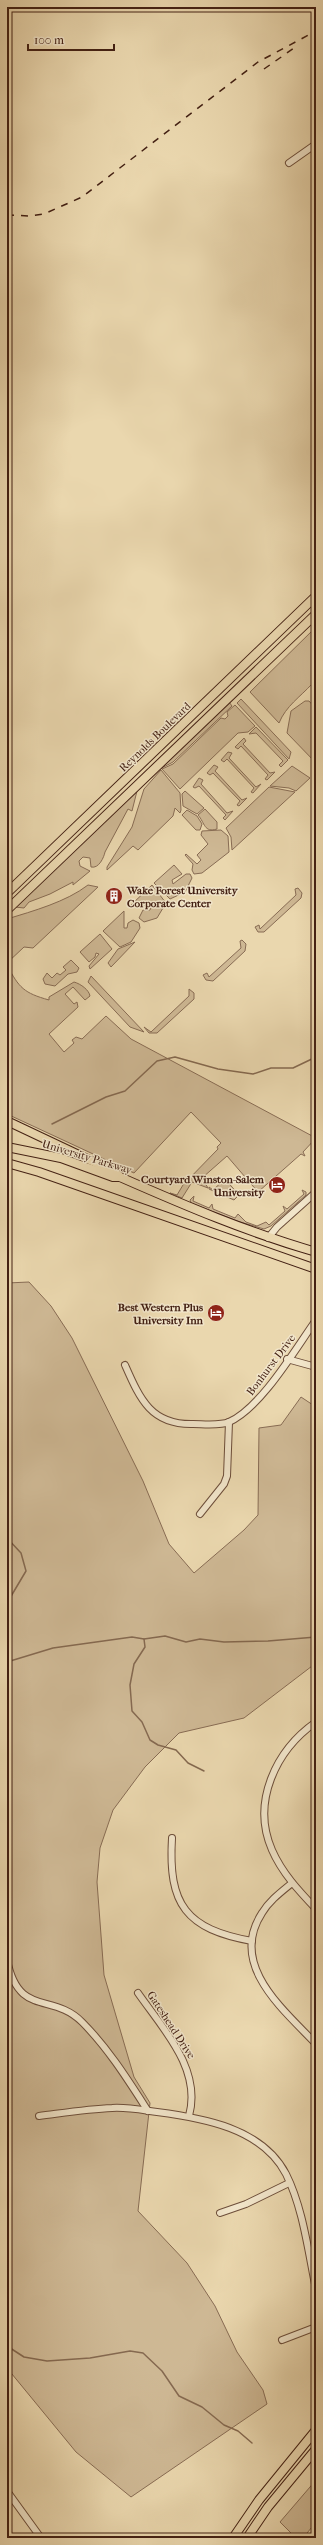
<svg xmlns="http://www.w3.org/2000/svg" width="323" height="2545" viewBox="0 0 323 2545" font-family="'IM FELL French Canon',serif">
	<rect width="100%" height="100%" fill="#ead7ae"/>
	<filter id="stains"><feTurbulence type="fractalNoise" baseFrequency=".005" numOctaves="4"/><feColorMatrix values="0 0 0 0 .2 0 0 0 0 .09 0 0 0 0 .02 0 0 0 .5 -.17"/></filter>
	<radialGradient id="worn" r=".72"><stop offset=".6" stop-color="#630" stop-opacity="0"/><stop offset="1" stop-color="#630" stop-opacity=".3"/></radialGradient>
	<g fill="#ceb894" stroke="#886c54">
		<path d="M316,627V686L312,684C300,697 286,706 279,723L250,692Z"/>
		<polygon points="241,699 291,752 289,759 237,703"/>
		<polygon points="305,701 309,701 316,709 316,763 287,733 291,711"/>
		<polygon points="229,702 232,706 173,762 158,770"/>
		<polygon points="235,705 255,726 248,732 238,733 180,789 162,769 173,764 221,718 225,719 228,716 227,712"/>
		<polygon points="256,727 288,760 281,767 279,765 283,761 256,733 249,734"/>
		<polygon points="244,738 246,741 243,744 270,773 275,772 267,780 265,779 268,775 241,746 238,749 235,747"/>
		<polygon points="228,752 232,753 229,758 256,787 261,784 253,793 251,792 254,788 227,759 224,762 221,760"/>
		<polygon points="214,765 218,767 215,771 242,800 247,798 239,806 237,805 240,801 213,773 210,775 207,773"/>
		<polygon points="292,766 310,778 296,791 289,788 270,786"/>
		<polygon points="161,770 180,793 181,810 180,813 175,808 173,816 138,850 133,846 107,870 107,867 132,827 144,789"/>
		<polygon points="199,778 203,780 201,784 227,813 233,811 225,820 223,818 226,815 199,786 195,788 193,787"/>
		<polygon points="269,787 295,792 232,850 231,837 226,828"/>
		<path d="M137,791L132,811L128,809L105,852C104,857 99,869 91,867L90,858L83,857L79,861L80,866L90,871L73,885V882L50,894L29,902L24,908L15,907Z"/>
		<polygon points="185,791 204,808 197,814 183,806 182,794"/>
		<path d="M205,809L217,822V829C204,833 205,823 198,815Z"/>
		<polygon points="187,810 197,816 202,824 200,830 196,830 182,815"/>
		<polygon points="221,830 228,836 229,852 202,873 194,874 192,870 193,864 185,855 186,854 197,864 201,860 197,855 208,844 201,835 202,831"/>
		<polygon points="174,865 182,874 172,880 173,884 186,874 190,874 192,878 185,892 170,899 154,883"/>
		<path d="M88,885L98,887L33,948L24,947L7,963V919C33,911 66,902 88,885Z"/>
		<polygon points="152,885 166,903 157,918 144,922 139,918 143,910 150,910 151,906 131,905"/>
		<polygon points="298,888 302,893 301,898 264,932 258,932 255,927 259,925 260,929 296,895 295,889"/>
		<polygon points="124,911 124,928 127,928 128,923 133,920 139,923 140,928 131,942 120,947 103,931"/>
		<polygon points="100,934 112,949 90,969 89,966 99,954 96,953 95,957 89,962 80,952"/>
		<polygon points="240,941 242,940 246,944 245,951 213,981 206,980 203,975 207,973 209,977 241,948"/>
		<polygon points="135,942 111,967 108,963 118,949"/>
		<polygon points="71,960 79,968 77,972 68,974 55,986 45,984 43,979 47,973 52,978 57,973 60,975 66,970 63,967"/>
		<path d="M7,965C19,988 24,993 49,1000V997L74,982C81,984 89,990 90,996L85,1000L73,987L65,994L74,1004L77,1002L78,1007L49,1034L64,1052L74,1043L72,1040L76,1037L82,1039L106,1016L131,1039L316,1138L303,1152L305,1156L301,1154L258,1192L227,1156L202,1178L208,1188L192,1182L182,1198L170,1193L177,1195L183,1185L218,1149L217,1147L221,1143L191,1112L134,1173L7,1114Z"/>
		<polygon points="91,976 144,1032 130,1027 88,982"/>
		<polygon points="189,989 194,993 194,999 157,1033 149,1033 144,1027 151,1032 189,996"/>
		<polygon points="225,1179 239,1195 234,1200 209,1189 209,1187 213,1190"/>
		<polygon points="302,1190 306,1192 306,1195 271,1226 264,1229 237,1221 191,1203 190,1200 194,1196 193,1201 209,1208 212,1204 213,1209 235,1218 238,1214 246,1222 257,1226 266,1222 269,1225 285,1211 283,1206 287,1209 304,1194"/>
		<polygon points="29,1282 51,1306 72,1338 143,1481 169,1544 194,1573 244,1530 258,1515 259,1428 281,1425 301,1397 316,1407 316,1663 244,1718 179,1733 145,1767 113,1810 100,1848 97,1882 104,1975 134,2077 150,2103 138,2211 187,2263 215,2306 237,2352 263,2390 267,2404 131,2497 76,2452 7,2368 7,1283"/>
		<polygon points="316,2480 316,2522 303,2538 296,2538 280,2522"/>
	</g>
	<g fill="none" stroke-linecap="round" stroke-linejoin="round">
		<g stroke="#856950" stroke-width="1.5">
			<polyline points="52,1124 106,1097 125,1091 157,1061 175,1057 218,1069 253,1074 271,1068 293,1068 316,1057"/>
			<polyline points="7,1538 21,1553 26,1571 7,1603"/>
			<polyline points="144,1639 145,1647 134,1664 130,1685 132,1711 142,1722 150,1740 158,1745 176,1750 188,1763 204,1771"/>
			<polyline points="7,1662 53,1648 132,1637 144,1639 165,1636 186,1642 200,1639 224,1642 268,1641 316,1637"/>
			<polyline points="7,2346 24,2357 47,2361 90,2358 130,2351 143,2353 162,2371 179,2396 202,2407 224,2425 238,2431 252,2443"/>
		</g>
		<g stroke="#6d4e3a" stroke-width="8">
			<g id="minor">
				<polyline points="289,163 316,144"/>
				<polyline points="268,1238 277,1227 316,1192"/>
				<polyline points="287,1359 316,1367"/>
				<path d="M125,1365C140,1399 151,1425 193,1424C203,1424 220,1426 229,1422C261,1408 296,1348 316,1320"/>
				<polyline points="200,1514 224,1484 227,1476 229,1422"/>
				<path d="M316,1722C276,1750 251,1802 272,1850C282,1873 299,1891 316,1909"/>
				<path d="M172,1838C168,1905 186,1929 252,1941"/>
				<path d="M292,1883C281,1892 269,1901 262,1913C228,1965 284,2010 316,2044"/>
				<path d="M7,1960C19,2018 52,1992 82,2022C108,2048 128,2080 148,2111"/>
				<path d="M138,1993C163,2029 202,2069 189,2116"/>
				<path d="M39,2116C63,2113 88,2109 112,2108C127,2107 142,2110 157,2112C203,2118 262,2128 286,2174C303,2208 308,2251 316,2289"/>
				<polyline points="220,2213 246,2204 289,2183"/>
				<polyline points="282,2340 316,2327"/>
				<polyline points="7,2491 41,2538"/>
			</g>
		</g>
		<g stroke="#432013" stroke-width="10">
			<g id="major">
				<polyline points="7,893 316,596"/>
				<polyline points="7,910 316,614"/>
				<polyline points="7,1121 115,1172 120,1177"/>
				<path d="M7,1147L61,1158L113,1177H120C186,1206 247,1232 316,1252"/>
				<polyline points="7,1163 39,1172 316,1269"/>
				<polyline points="233,2538 259,2500 316,2430"/>
				<polyline points="247,2538 268,2507 316,2449"/>
			</g>
		</g>
		<use href="#minor" stroke="#f1e5ca" stroke-width="6"/>
		<use href="#major" stroke="#ead7ae" stroke-width="8"/>
		<g stroke="#432013" stroke-width="1.5" stroke-dasharray="7 7" stroke-linecap="butt">
			<polyline points="264,69 297,46"/>
			<polyline points="7,215 30,216 44,214 82,197 258,62 316,31"/>
		</g>
	</g>
	<defs>
		<g id="building-disc" transform="scale(0.9)"><circle r="9.5" fill="#8f2418" stroke="#f1e5ca"/><path d="M-4-6H4V6H1V3H-1V6H-4ZM-2.5-4.3h1.7v1.8h-1.7ZM.8-4.3h1.7v1.8H.8ZM-2.5-1h1.7V.8h-1.7ZM.8-1h1.7V.8H.8Z" fill="#fff"/></g>
		<g id="hotel-disc" transform="scale(0.9)"><circle r="9.5" fill="#8f2418" stroke="#f1e5ca"/><path d="M-6-4.5h1.5V1H6V5H4.5V3h-9V5H-6ZM-4 0a1.8 1.8 0 1 1 3.6 0ZM.5 0V-2.5h3Q6-2.5 6 0Z" fill="#fff"/></g>
	</defs>
	<g fill-rule="evenodd">
		<use href="#building-disc" x="114" y="896"/>
		<use href="#hotel-disc" x="277" y="1185"/>
		<use href="#hotel-disc" x="216" y="1313"/>
	</g>
	<g text-anchor="middle" dominant-baseline="central" stroke-width="3" stroke-linejoin="round" paint-order="stroke">
		<g font-size="11" fill="#432013" stroke="#f1e5ca">
			<text transform="translate(155 737) rotate(-44)">Reynolds Boulevard</text>
			<text transform="translate(87 1157) rotate(17)">University Parkway</text>
			<text transform="translate(271 1365) rotate(-53)">Bonhurst Drive</text>
			<text transform="translate(171 2025) rotate(57)">Gateshead Drive</text>
		</g>
		<g font-size="11" font-weight="bold" fill="#432013" stroke="#f1e5ca" text-anchor="end">
			<text x="127" y="890" text-anchor="start">Wake Forest University<tspan x="127" dy="13">Corporate Center</tspan></text>
			<text x="264" y="1179">Courtyard Winston-Salem<tspan x="264" dy="13">University</tspan></text>
			<text x="203" y="1307">Best Western Plus<tspan x="203" dy="13">University Inn</tspan></text>
		</g>
	</g>
	<rect width="323" height="2545" fill="none" stroke="#ead7ae" stroke-width="24"/>
	<rect x="8" y="8" width="307" height="2529" fill="none" stroke="#432013" stroke-width="2"/>
	<rect x="12" y="12" width="299" height="2521" fill="none" stroke="#432013"/>
	<path d="M28 44v6h86v-6" fill="none" stroke="#432013" stroke-width="2"/>
	<text x="34" y="44" font-size="12" fill="#432013" stroke="#f1e5ca" stroke-width="3" paint-order="stroke">100 m</text>
	<rect width="100%" height="100%" filter="url(#stains)"/>
	<rect width="100%" height="100%" fill="url(#worn)"/>
</svg>
